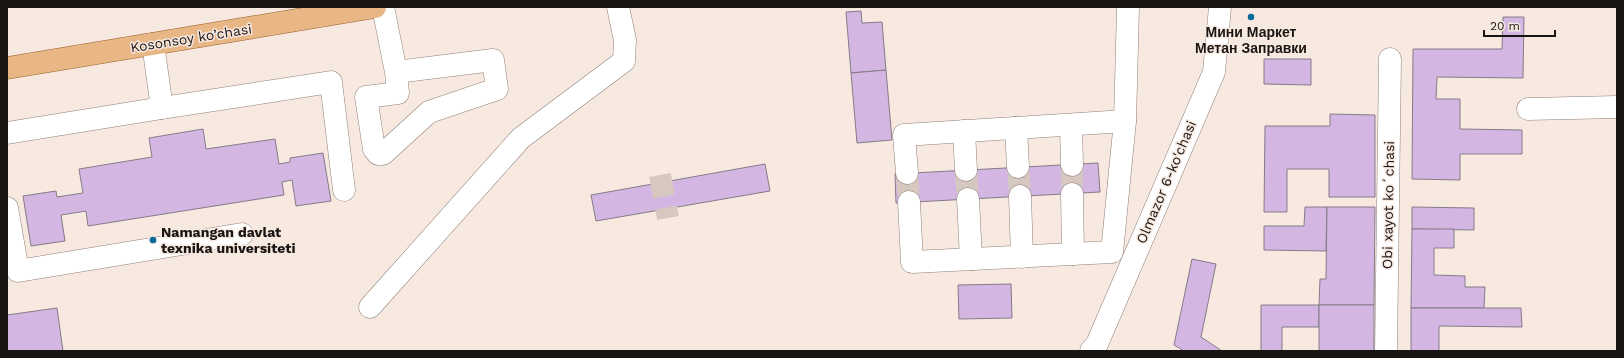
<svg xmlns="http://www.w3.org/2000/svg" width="1624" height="358" viewBox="0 0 1624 358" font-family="'Work Sans',sans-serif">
	<rect width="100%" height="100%" fill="#f7e8e0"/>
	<g fill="#d3b6e1" stroke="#847c88">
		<polygon points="861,11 862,23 882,22 886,70 851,73 846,12"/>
		<polygon points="1503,17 1524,17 1523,78 1437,77 1436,99 1460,99 1460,129 1522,130 1522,154 1460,154 1460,180 1412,179 1413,49 1502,49"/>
		<polygon points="1264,59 1311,59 1311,85 1264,84"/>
		<polygon points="886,70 892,140 857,143 851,73"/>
		<polygon points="1330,114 1375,115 1375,197 1329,197 1329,169 1287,169 1287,212 1264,212 1265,126 1330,126"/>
		<polygon points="203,129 206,149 275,139 279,164 290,162 290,158 323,153 331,201 296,206 292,180 282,182 284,195 88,226 86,211 61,215 65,241 31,246 23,196 56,191 57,197 83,193 79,169 152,157 149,138"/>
		<polygon points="1098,163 1100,192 896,203 895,174"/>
		<polygon points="765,164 770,191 596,221 591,195"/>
		<polygon points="1305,207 1327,207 1326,251 1264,250 1264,226 1304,226"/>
		<polygon points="1327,207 1375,207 1374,305 1319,305 1320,279 1326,279"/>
		<polygon points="1412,207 1474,208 1474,230 1412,229"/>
		<polygon points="1412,229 1454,229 1454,248 1434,248 1434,275 1465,276 1465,287 1485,287 1484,308 1411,308"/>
		<polygon points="1192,259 1216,264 1201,337 1222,351 1184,351 1174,345"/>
		<polygon points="1011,284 1012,318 959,319 958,285"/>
		<polygon points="1261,305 1319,305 1319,327 1282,327 1282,351 1261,351"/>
		<rect x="1319" y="305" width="55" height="46"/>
		<polygon points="57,308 63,351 7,351 7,315"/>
		<polygon points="1411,308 1521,308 1522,327 1439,326 1439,351 1411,351"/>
	</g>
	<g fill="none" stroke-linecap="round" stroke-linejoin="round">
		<g stroke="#d6c8c1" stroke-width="22" stroke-dasharray="22 11" stroke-linecap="butt">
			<polyline points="1072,165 1072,194"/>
			<polyline points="1018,167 1020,196"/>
			<polyline points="966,170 968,199"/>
			<polyline points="907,173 909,202"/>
			<polyline points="660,175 668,218"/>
		</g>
		<g stroke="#8e8179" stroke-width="23">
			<g id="minor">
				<polyline points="383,7 396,72 398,93 366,97 374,149 378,154 383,154 429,112 497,89 493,60 396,72"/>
				<polyline points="162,108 331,82 344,190"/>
				<polyline points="1528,109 1617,107"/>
				<polyline points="1071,125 1072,165"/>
				<polyline points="1016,128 1018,167"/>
				<polyline points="964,131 966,170"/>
				<polyline points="7,133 162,108 153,44"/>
				<polyline points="907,173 904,135 1125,121 1128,7"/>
				<polyline points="1072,194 1073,254"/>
				<polyline points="1020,196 1022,257"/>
				<polyline points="968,199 971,259"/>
				<polyline points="909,202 912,262 1112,252 1125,121"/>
				<polyline points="7,208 18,271 242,234"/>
				<polyline points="370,307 521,138 624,61 625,40 618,7"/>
				<polyline points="1091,351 1097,344 1214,72 1220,7"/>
				<polyline points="1386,351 1390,59"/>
			</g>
		</g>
		<g stroke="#975f29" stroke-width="23">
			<polyline id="major" points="7,68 375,7"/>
		</g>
		<use href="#minor" stroke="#fff" stroke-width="22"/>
		<use href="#major" stroke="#e9b786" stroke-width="22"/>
	</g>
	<g fill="#006b98" stroke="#f7e8e0" stroke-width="1.5">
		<circle cx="1251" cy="17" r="4"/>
		<circle cx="153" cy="240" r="4"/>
	</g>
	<g text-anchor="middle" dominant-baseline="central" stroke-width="3" stroke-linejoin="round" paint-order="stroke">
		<g font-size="14" font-weight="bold" fill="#1a1512" stroke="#f7e8e0">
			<text x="1251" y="32">Мини Маркет<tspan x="1251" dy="16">Метан Заправки</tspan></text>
			<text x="161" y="232" text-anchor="start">Namangan davlat<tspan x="161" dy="16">texnika universiteti</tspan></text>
		</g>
		<g font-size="14" fill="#1a1512" stroke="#f7e8e0">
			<text transform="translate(191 38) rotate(-9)">Kosonsoy ko’chasi</text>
			<text transform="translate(1166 182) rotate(-67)">Olmazor 6-ko'chasi</text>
			<text transform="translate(1388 205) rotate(-89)">Obi xayot koʻchasi</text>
		</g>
	</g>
	<rect width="1624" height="358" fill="none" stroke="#1a1512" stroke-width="16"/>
	<path d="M1484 30v6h71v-6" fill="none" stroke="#1a1512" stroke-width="2"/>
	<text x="1490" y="30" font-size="12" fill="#1a1512" stroke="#f7e8e0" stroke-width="3" paint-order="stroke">20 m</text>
</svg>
